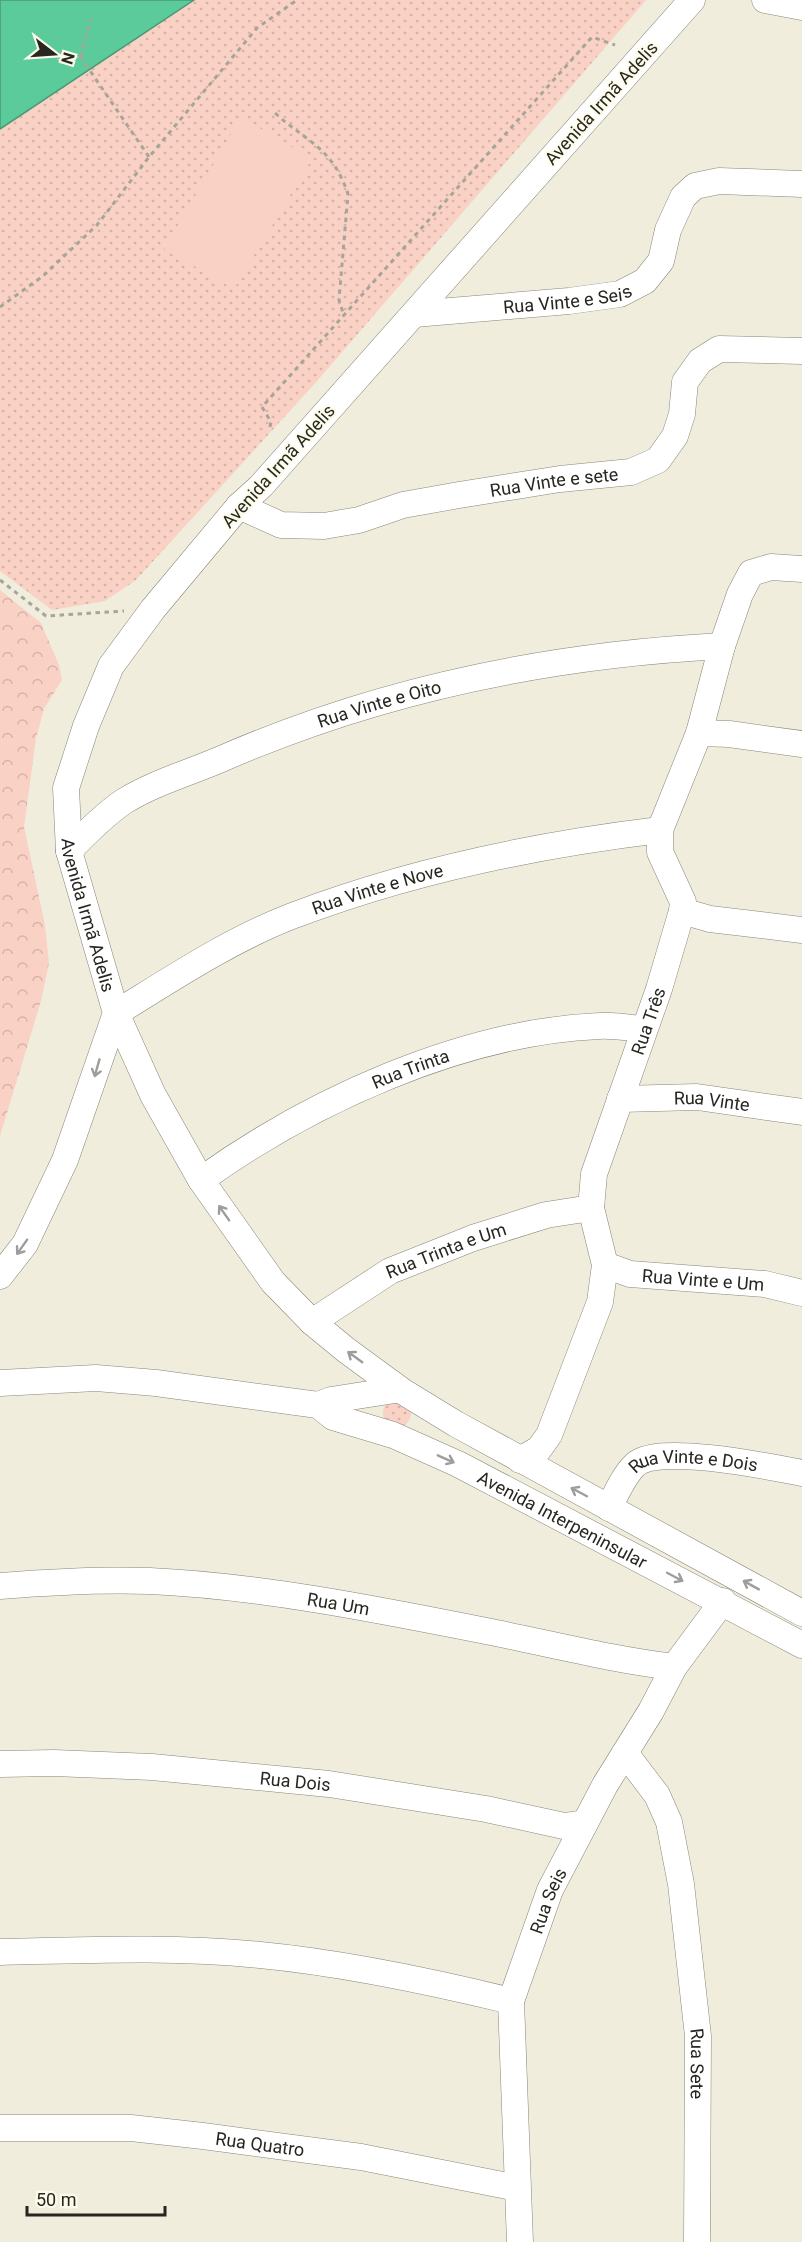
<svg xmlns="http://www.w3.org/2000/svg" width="802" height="2242" viewBox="0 0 802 2242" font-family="Roboto,sans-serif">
	<defs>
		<pattern id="green-dots" width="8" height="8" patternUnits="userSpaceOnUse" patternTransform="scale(1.5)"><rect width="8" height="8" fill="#fad1c5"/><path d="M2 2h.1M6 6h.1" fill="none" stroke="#d6b3a9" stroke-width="1.8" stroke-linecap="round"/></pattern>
		<pattern id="forest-crowns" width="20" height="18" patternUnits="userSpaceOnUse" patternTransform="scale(1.5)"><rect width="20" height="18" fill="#fad1c5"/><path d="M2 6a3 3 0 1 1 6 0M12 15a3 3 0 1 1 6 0" fill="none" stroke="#d6b3a9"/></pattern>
	</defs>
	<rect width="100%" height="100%" fill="#f0eddd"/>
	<g fill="url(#green-dots)">
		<polygon points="0,0 646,0 318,380 136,580 105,601 52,610 0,571"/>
		<circle cx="397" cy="1413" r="14"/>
	</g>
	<polygon fill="url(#forest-crowns)" points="0,590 41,623 59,665 62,680 44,709 36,738 24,827 45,925 49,963 41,1001 0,1136"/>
	<polygon fill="#fad1c5" points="241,117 312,159 234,289 164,249"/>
	<polygon fill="#5bcb9b" stroke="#4b9a76" stroke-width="1.5" points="0,0 194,0 0,129"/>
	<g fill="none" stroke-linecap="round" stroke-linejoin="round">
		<g stroke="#888677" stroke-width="27">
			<g id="minor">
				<path id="s1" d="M692,0L261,486L239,506L153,609L111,666L86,726L66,788L69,851L116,1013L153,1095L201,1180L273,1282L312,1322L346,1350L402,1391L456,1424L802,1613"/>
				<polyline points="765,0 802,7"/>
				<path id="s2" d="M414,314L569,301L620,294L645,281L661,261L668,230L683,197L695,186L719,181L802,184"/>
				<path id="s3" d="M239,506L281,525L324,526L359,520L403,505L459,495L560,479L631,472L658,460L675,436L682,414L685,382L700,361L719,349L802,351"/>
				<polyline points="699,733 729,734 802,744"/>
				<path id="s4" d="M69,851C86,833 103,816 123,802C151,784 188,773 219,760C378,690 549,655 722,646"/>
				<polyline points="682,911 710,919 802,930"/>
				<path id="s5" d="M116,1013C173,978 230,940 292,916C410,871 535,845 660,830"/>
				<path id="s6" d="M620,1099L697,1097L802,1112"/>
				<path id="s7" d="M201,1180C311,1101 462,1032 599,1026C614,1025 629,1028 644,1029"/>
				<path id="s8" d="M605,1265L630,1274L765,1284L802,1293"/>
				<polyline points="0,1276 25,1244 65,1160 116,1013"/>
				<path id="s9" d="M312,1322L390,1271L473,1238L546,1215L591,1208"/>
				<path id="s10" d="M0,1383L96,1378L156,1383L318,1405L333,1417L393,1435L458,1464L802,1645"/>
				<polyline points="318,1405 331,1400 395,1390"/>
				<path id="s11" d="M520,1460L539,1449L549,1435L600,1302L605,1265L591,1208L594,1174L659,989L682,911L683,902L660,852V830L699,733L722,646L740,594L751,573L771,567L802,569"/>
				<path id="s12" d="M609,1508C616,1494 624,1475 635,1465C657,1443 771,1467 802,1473"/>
				<path id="s13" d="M0,1586C50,1582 99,1579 150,1581C262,1586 385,1611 496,1633C555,1645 614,1660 674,1667"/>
				<path id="s14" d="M625,1753L657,1795L669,1822L681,1884L698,2036L697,2242"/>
				<path id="s15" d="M0,1764L54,1763L152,1767L329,1784L486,1809L564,1826L585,1823"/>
				<path d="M0,1952C87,1950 174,1946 260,1955C344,1963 429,1981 511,2001"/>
				<path id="s16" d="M0,2128H131L203,2136L361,2157L517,2188"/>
				<path id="s17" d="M520,2242L511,2001L550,1890L605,1785L651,1711L674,1667L723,1601"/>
			</g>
		</g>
		<g stroke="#a7a599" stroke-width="3" stroke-dasharray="4.5 4.5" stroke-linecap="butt">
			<polyline points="45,51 80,56 149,157"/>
			<polyline points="80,56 91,19"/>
			<path d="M275,113C308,143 332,147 348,194L339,300L344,316"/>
			<polyline points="0,307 43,276 97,225 149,157 257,28 297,0"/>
			<polyline points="270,427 271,422 262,407 592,37 615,45"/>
			<polyline points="0,580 46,616 124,611"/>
		</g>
		<use href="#minor" stroke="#fff" stroke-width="26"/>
	</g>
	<defs><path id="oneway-shaft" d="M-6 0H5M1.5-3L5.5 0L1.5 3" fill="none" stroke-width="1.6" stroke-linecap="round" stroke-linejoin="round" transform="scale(1.5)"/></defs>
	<g stroke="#9e9d9b">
		<use href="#oneway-shaft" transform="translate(97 1068) rotate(106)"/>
		<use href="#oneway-shaft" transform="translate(224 1213) rotate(-125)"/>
		<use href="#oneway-shaft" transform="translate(22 1247) rotate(125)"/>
		<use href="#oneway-shaft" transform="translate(355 1357) rotate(-144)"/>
		<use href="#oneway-shaft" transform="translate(446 1459) rotate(24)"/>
		<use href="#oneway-shaft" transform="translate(579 1492) rotate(-152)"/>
		<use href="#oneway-shaft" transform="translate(675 1577) rotate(28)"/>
		<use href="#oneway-shaft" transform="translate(751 1585) rotate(-151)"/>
	</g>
	<g text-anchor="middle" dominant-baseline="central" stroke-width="4.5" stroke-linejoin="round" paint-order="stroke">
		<g font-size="18" fill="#272620" stroke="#fdfbea">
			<text transform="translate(601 103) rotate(-48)">Avenida Irmã Adelis</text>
			<text stroke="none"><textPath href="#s2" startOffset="154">Rua Vinte e Seis</textPath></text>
			<text transform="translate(278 466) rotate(-48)">Avenida Irmã Adelis</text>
			<text stroke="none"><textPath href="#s3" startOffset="324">Rua Vinte e sete</textPath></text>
			<text stroke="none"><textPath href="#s4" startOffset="348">Rua Vinte e Oito</textPath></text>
			<text stroke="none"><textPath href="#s5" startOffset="291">Rua Vinte e Nove</textPath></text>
			<text stroke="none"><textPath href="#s1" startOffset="1144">Avenida Irmã Adelis</textPath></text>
			<text stroke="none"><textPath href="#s11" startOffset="474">Rua Três</textPath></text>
			<text stroke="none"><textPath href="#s7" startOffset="238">Rua Trinta</textPath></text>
			<text stroke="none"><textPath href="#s6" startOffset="92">Rua Vinte</textPath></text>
			<text stroke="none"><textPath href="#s9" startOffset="153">Rua Trinta e Um</textPath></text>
			<text stroke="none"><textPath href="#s8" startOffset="100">Rua Vinte e Um</textPath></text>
			<text stroke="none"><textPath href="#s12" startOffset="110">Rua Vinte e Dois</textPath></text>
			<text stroke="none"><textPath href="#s10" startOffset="591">Avenida Interpeninsular</textPath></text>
			<text stroke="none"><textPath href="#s13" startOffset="340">Rua Um</textPath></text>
			<text stroke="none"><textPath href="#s15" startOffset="296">Rua Dois</textPath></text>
			<text stroke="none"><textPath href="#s17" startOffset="348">Rua Seis</textPath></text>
			<text stroke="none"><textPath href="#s14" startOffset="326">Rua Sete</textPath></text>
			<text stroke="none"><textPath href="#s16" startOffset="261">Rua Quatro</textPath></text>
		</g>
	</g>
	<g transform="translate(54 54) rotate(107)" stroke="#fdfbea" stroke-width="4.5" paint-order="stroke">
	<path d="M0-4.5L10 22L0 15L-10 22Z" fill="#272620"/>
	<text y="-9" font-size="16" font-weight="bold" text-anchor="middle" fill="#272620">N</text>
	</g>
	<path d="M27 2206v9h138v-9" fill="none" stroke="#272620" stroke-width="3"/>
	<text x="36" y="2206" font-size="18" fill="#272620" stroke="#fdfbea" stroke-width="4.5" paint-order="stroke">50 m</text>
</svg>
